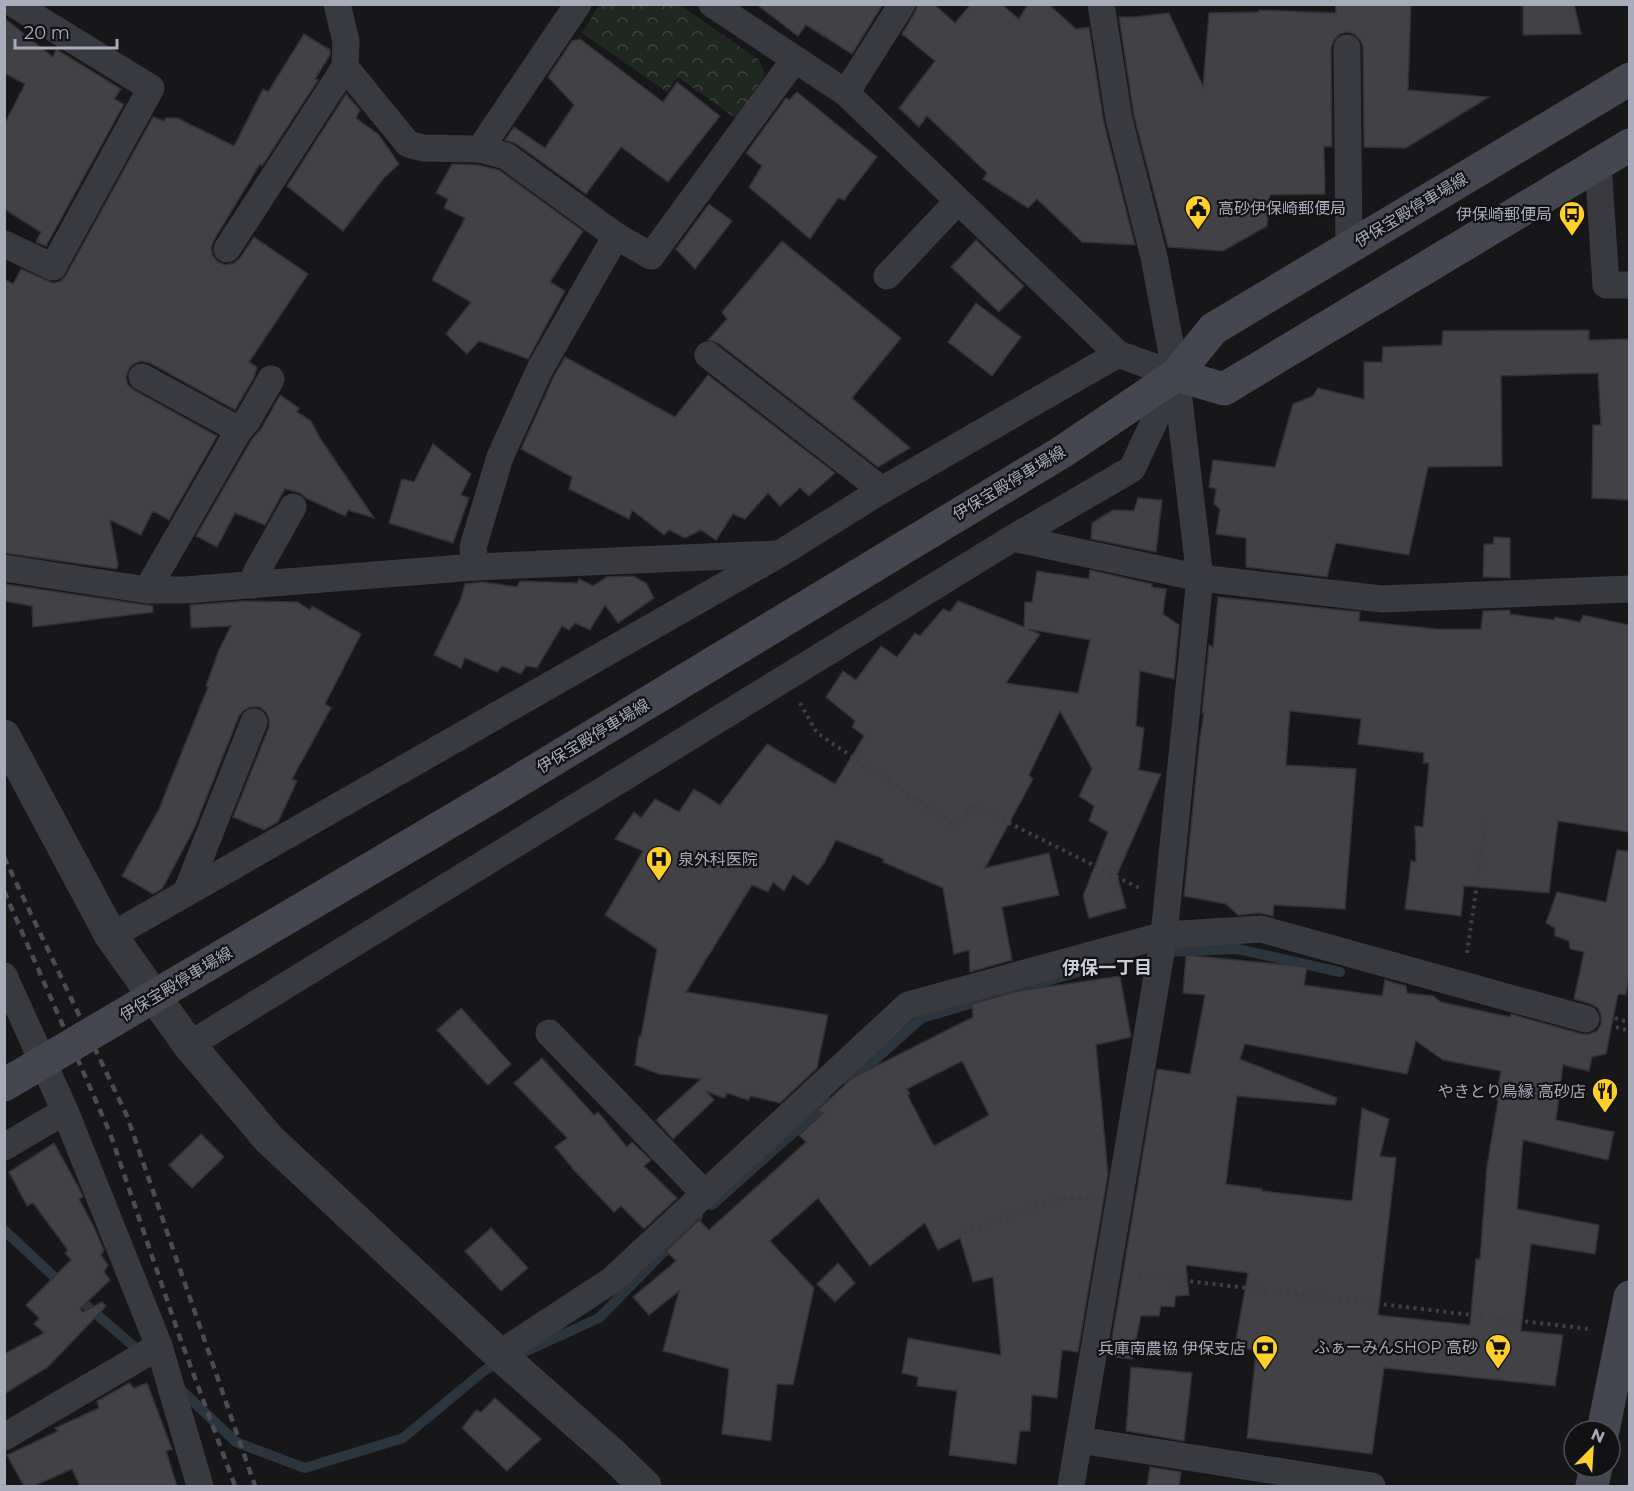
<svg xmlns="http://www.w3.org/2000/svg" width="1634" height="1491" viewBox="0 0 1634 1491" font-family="Montserrat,'Noto Sans JP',sans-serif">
	<defs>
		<pattern id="forest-crowns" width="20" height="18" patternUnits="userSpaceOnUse" patternTransform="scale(1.5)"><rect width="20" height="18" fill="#1e2820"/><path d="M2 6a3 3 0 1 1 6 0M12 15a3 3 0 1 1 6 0" fill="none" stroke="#3c443e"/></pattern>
	</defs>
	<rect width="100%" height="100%" fill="#171719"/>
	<polygon fill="url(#forest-crowns)" points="599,5 680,5 759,60 765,74 738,120 678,77 667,92 582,33"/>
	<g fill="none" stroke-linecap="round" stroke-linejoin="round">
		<g stroke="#2c343e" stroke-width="10">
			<polyline points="1163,952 1238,949 1340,972"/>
			<polyline points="849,1083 922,1018 1092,968"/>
			<polyline points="712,1205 828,1102"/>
			<polyline points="4,1230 63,1285"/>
			<polyline points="75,1296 143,1354"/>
			<polyline points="520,1354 599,1318 698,1217"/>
			<polyline points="178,1387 236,1442 305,1468 403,1438 485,1370 501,1362"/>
		</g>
	</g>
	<g fill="#414146" stroke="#313135" stroke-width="1.5" fill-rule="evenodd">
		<polygon points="756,4 883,4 852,54 806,25 798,36"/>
		<polygon points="918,4 934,4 955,23 971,4 1001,4 1019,19 1028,4 1048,4 1076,29 1089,27 1104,123 1135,245 1082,242 1037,199 1028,208 983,179 987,173 927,116 919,127 899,108 935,61 902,34 915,12"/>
		<polygon points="1335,4 1411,4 1408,90 1489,97 1406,148 1364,147 1363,47 1360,40 1354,34 1347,32 1340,34 1334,40 1331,48 1332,147 1324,146 1325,194 1270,195 1267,226 1223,251 1168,247 1134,116 1119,17 1135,17 1169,13 1203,86 1209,13 1259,12 1259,10 1336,13"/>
		<polygon points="1523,4 1574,4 1581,34 1523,35"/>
		<polygon points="4,18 53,57 56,49 121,89 114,99 124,104 46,246 36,242 41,232 4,209 4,125 25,84 4,73"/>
		<polygon points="304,34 330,50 330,55 315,79 318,80 262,166 260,164 214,240 211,248 213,256 218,262 226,265 234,263 240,258 254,237 308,274 249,362 257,367 254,377 235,410 150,363 141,361 133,364 129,369 126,377 128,385 134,390 217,436 169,520 153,511 141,535 110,520 118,565 116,569 4,553 4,279 13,284 21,269 53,283 61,281 66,275 153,117 164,121 166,118 177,118 234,146 263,89 268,92"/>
		<polygon points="580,39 663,102 677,82 720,116 668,182 621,147 586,194 515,143 505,140 514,127 545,148 574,105 548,77 572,41"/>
		<polygon points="797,92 877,157 844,200 838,198 810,239 749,187 762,166 746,153 786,98 789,100"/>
		<polygon points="346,94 360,110 356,118 379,135 399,164 384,178 343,231 287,186"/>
		<polygon points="452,164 478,165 499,170 583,231 550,282 565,291 528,359 479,341 467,354 446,334 471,302 432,280 465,218 444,208 448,199 436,193"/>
		<polygon points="709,204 732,221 695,269 676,249"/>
		<polygon points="976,240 1024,286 999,312 951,267"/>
		<polygon points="782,241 901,338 852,398 910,448 878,467 718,343 708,340 727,319 722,312"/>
		<polygon points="976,303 1021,337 992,376 948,342"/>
		<polygon points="1589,330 1589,340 1629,339 1629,500 1592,498 1593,425 1601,425 1598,373 1501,376 1502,466 1428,467 1409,555 1336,543 1327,577 1246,567 1246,538 1216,534 1220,509 1214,504 1216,489 1209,487 1213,460 1275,467 1293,404 1313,396 1318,388 1364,399 1364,362 1382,362 1383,347 1442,345 1443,331"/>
		<polygon points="565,357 675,417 708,375 835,473 809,496 800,488 780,506 768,493 745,519 733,514 716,540 701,530 685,538 669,530 664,535 632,510 629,519 569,489 572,477 521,449 554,376"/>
		<polygon points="280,395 299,408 297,412 311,421 320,438 374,518 348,510 345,516 306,498 300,493 285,489 265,525 235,513 217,547 196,536 252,439 261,429"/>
		<polygon points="433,444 471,474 461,495 469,498 453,543 389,523 402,479 414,482"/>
		<polygon points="1138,498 1162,500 1156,552 1091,539 1092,523 1113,510 1134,511"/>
		<polygon points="1494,537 1510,538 1510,578 1483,577 1484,544 1493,544"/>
		<path d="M1090,570L1152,584V587L1166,589L1163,614L1179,625L1174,679L1140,671L1136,726L1144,728L1139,770L1161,774L1117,875L1126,908L1089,918L1083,896L1108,832L1089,821L1094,806L1079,796L1092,769L1060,711L1029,775L1033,779L985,868L1049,853L1059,895L1002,907L1012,960L970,972L969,950L954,954L943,888L883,862L884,859L836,840L824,863L808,885L793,875L784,891L773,882L768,892L752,885L686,992L828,1015L817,1068L780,1103L751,1096L748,1100L727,1093L724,1098L706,1091L714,1100L673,1139L656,1120L701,1079L659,1074L635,1065L639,1036H641L657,949L605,915L643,851L615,839L634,812L641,818L655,799L679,812L694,789L720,805L767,744L835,784L864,736L852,727L855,721L826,697L843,671L856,680L881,646L897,657L915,633L920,636L943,609L950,612L958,601L1024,627L1025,602H1032L1037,571L1089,579ZM1028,629L1090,640L1078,693L1006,683L1040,634Z"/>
		<polygon points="633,576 646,583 654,598 618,623 605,605 590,630 575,623 569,630 562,626 537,668 526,666 521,674 502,666 497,672 465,658 461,668 434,655 460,601 465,584 482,582 517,587 520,581 577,583 579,579 593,586 607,577"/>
		<polygon points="4,584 153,606 153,612 33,627 32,606 4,601"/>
		<polygon points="1218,597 1360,612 1359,621 1437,629 1481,629 1483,611 1510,610 1510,614 1554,620 1555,617 1580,622 1583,615 1629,625 1629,832 1558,821 1549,893 1464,886 1461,916 1405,909 1411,861 1416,862 1415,826 1423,827 1429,763 1423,763 1424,753 1358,744 1361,719 1290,711 1286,765 1356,769 1345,909 1274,905 1273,916 1260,913 1238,915 1226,904 1184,896 1200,737 1204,713 1202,713 1209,645 1213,647"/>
		<polygon points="245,601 298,602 310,610 312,606 361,634 325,704 331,708 292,779 297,781 278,822 264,830 233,817 269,727 269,719 266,712 259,707 251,707 244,710 239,716 194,829 162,889 153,894 122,876 159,809 208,687 206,686 219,650 231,626 191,628 190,605"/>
		<path d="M1617,850L1629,851V977L1626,995L1618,994L1606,1054L1592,1057L1589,1071L1563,1065L1556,1120L1614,1132L1608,1160L1523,1140L1517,1209L1599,1225L1595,1254L1531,1244L1521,1331L1563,1335L1555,1386L1384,1368L1372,1454L1247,1438L1256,1351L1235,1345L1248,1273L1186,1265L1189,1295L1176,1296L1174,1307L1161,1306L1159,1316H1141L1132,1359L1109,1356L1157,1069L1190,1074L1205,995L1183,993L1186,955L1307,967L1304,985L1382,996L1385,980L1406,986L1407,993L1433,996L1441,1002L1510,1017L1511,1014L1582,1034H1589L1597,1031L1601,1024V1015L1598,1008L1591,1004L1574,999L1584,952L1570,949L1569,941L1555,936V928L1546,923L1557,892L1606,902ZM1416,1041L1443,1060L1501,1071L1496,1096L1498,1101L1487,1166L1480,1259H1476L1470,1325L1378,1315L1396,1158L1380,1156L1389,1119L1362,1108L1352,1201L1262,1191V1189L1226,1184L1237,1096L1335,1105L1337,1098L1240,1059L1245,1044L1407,1074Z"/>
		<path d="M1120,976L1131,1037L1096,1045L1108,1174L1078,1352L1062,1350L1057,1398L1032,1395L1030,1431H1020L1016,1464L949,1455L957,1391L917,1386L918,1377L902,1373L908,1338L1001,1355L993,1277L973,1282L960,1238L938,1250L925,1223L870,1266L818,1198L770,1241L814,1288L793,1385L777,1384L771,1441L722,1434L729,1369L663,1351L679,1291L649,1315L633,1297L676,1261L666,1251L699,1220L709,1230L806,1142L799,1135L823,1113L817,1111L852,1078L973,1017L972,1004L1018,991ZM962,1061L989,1115L934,1146L908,1096L910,1094L907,1089Z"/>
		<polygon points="461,1008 511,1064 488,1085 437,1030"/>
		<polygon points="542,1058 594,1115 598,1112 627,1147 632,1142 651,1160 644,1166 677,1198 644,1229 621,1206 614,1212 573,1169 555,1147 567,1138 514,1083"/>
		<polygon points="201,1134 224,1157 192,1188 169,1165"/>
		<polygon points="54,1143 79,1188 83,1197 79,1199 93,1225 104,1250 101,1255 108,1265 104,1272 110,1280 80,1309 83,1312 102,1302 106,1306 48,1367 4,1394 4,1354 44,1333 34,1324 39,1318 26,1305 71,1260 65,1253 68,1250 33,1203 27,1206 9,1172"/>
		<polygon points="491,1228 528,1268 501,1291 465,1251"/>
		<polygon points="838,1263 855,1283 835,1302 817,1284"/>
		<polygon points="1131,1367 1192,1373 1184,1441 1126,1431"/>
		<polygon points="129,1383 134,1388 147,1383 172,1449 166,1451 177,1486 80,1486 72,1469 34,1486 24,1486 7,1455 58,1431 55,1428 99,1408 97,1401"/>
		<polygon points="495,1398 541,1439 507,1471 462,1428 476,1410 481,1412"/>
		<polygon points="1150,1467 1181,1472 1179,1486 1147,1486"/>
	</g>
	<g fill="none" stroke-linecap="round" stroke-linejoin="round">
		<g stroke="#3d3f45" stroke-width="4" stroke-dasharray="3 4.5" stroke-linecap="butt">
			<polyline points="800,703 817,733 957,827 973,805 1139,888"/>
			<polyline points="1467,953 1486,821"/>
			<polyline points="1615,1018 1630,1023"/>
			<polyline points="1616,1027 1630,1031"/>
			<polyline points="964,1232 1061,1198 1089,1198"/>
			<polyline points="1138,1275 1589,1329"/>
		</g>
		<g stroke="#393a40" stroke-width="27">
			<polyline points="337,4 346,41 345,67 408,144 423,148 480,149 506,156 616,236 540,369 500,457 473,547 475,567"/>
			<polyline points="712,4 846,93 1118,354 1176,375"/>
			<polyline points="1347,48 1349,247"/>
			<polyline points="846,93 902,4"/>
			<polyline points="480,149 578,4"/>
			<polyline points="1598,164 1606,285 1630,285"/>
			<polyline points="616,236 651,256 795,59"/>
			<polyline points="4,244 53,267 151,88 14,4"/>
			<polyline points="227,249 345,67"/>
			<polyline points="887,276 958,201"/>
			<polyline points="708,355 882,490"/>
			<polyline points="142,377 239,430"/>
			<polyline points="1013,538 1200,578 1382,599 1630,589"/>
			<polyline points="4,568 147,590 185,590 475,567 777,554"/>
			<polyline points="252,585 256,573 293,507"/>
			<polyline points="147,590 239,430 247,421 271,379"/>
			<polyline points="186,893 254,722"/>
			<polyline points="111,936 781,553 882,490 1118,354"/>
			<polyline points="4,976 65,1111 159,1346"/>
			<polyline points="549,1033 705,1194"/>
			<polyline points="189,1045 1013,538 1132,469 1175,377"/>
			<polyline points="4,1147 65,1111"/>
			<polyline points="499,1354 612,1280 908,1005 1164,935 1261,929 1586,1019"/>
			<polyline points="4,1437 159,1346 200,1486"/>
			<polyline points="1079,1440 1372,1486"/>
			<polyline points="1071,1486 1164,935 1200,578 1176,375 1154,257 1119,119 1101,4"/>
		</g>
		<polyline stroke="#393a40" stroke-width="33" points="4,736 111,936 189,1045 269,1139 499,1354 612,1454 645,1486"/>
		<g stroke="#45464f" stroke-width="33">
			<polyline points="1176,375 1224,389 1630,145"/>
			<polyline points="500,792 1062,452 1176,375 1213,329 1630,79"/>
			<polyline points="1603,1431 1630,1297"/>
			<polyline points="1592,1486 1596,1467"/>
		</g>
		<g stroke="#4a4b54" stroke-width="4.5" stroke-dasharray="8 6" stroke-linecap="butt">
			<polyline points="4,857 127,1116 255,1486"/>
			<polyline points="4,891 110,1133 179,1335 235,1486"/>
		</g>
		<polyline stroke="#45464f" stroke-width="33" points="4,1085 500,792"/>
	</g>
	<defs>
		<g id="civic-pin" transform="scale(1.35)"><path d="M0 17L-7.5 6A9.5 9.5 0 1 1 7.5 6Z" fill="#ffd029" stroke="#121214"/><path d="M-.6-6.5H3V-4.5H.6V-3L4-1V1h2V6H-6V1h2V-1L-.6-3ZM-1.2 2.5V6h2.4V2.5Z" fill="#111"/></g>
		<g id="bus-pin" transform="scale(1.35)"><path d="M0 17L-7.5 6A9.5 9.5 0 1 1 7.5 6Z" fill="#ffd029" stroke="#121214"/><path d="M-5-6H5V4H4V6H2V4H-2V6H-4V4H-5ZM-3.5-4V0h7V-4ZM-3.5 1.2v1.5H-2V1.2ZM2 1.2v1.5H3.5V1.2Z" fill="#111"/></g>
		<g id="hospital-pin" transform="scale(1.35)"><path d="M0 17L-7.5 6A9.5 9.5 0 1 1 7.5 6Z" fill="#ffd029" stroke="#121214"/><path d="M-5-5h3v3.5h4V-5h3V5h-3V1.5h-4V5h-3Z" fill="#111"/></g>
		<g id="restaurant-pin" transform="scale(1.35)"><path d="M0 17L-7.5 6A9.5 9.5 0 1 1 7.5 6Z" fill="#ffd029" stroke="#121214"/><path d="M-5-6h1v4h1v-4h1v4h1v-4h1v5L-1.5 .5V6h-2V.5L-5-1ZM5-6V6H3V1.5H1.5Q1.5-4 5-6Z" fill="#111"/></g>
		<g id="supermarket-pin" transform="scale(1.35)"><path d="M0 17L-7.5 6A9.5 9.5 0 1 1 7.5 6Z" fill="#ffd029" stroke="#121214"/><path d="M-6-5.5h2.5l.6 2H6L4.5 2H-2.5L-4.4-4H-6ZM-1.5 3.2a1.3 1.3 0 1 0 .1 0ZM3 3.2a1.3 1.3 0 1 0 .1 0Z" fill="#111"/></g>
		<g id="bank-pin" transform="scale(1.35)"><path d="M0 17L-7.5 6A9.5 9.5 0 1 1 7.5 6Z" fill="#ffd029" stroke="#121214"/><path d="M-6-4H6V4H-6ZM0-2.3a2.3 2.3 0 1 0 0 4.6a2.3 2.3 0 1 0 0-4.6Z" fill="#111"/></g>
	</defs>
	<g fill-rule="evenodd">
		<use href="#civic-pin" x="1198" y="208"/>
		<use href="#bus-pin" x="1572" y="214"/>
		<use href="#hospital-pin" x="659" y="859"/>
		<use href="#restaurant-pin" x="1605" y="1091"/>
		<use href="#supermarket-pin" x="1498" y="1347"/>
		<use href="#bank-pin" x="1265" y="1348"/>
	</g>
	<g text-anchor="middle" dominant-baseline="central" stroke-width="4.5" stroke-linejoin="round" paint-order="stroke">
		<g font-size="16" fill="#a8abba" stroke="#121214" text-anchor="end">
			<text x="1218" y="208" text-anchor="start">高砂伊保崎郵便局</text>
			<text x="1552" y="214">伊保崎郵便局</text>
			<text x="678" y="859" text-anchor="start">泉外科医院</text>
			<text x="1586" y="1091">やきとり鳥縁 高砂店</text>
			<text x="1478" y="1347">ふぁーみんSHOP 高砂</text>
			<text x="1246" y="1348">兵庫南農協 伊保支店</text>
		</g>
		<g font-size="16" fill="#a8abba" stroke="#121214">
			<text transform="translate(1411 210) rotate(-31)">伊保宝殿停車場線</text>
			<text transform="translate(1009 483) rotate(-31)">伊保宝殿停車場線</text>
			<text transform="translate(593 736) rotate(-31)">伊保宝殿停車場線</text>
			<text transform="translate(176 984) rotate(-31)">伊保宝殿停車場線</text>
		</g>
		<g font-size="18" font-weight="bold" fill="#c9cbd6" stroke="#121214">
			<text x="1107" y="968">伊保一丁目</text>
		</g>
	</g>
	<rect width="1634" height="1491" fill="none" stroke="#a8abba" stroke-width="12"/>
	<g transform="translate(1592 1449) rotate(24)"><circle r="28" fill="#121214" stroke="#4e4f56" stroke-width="1.5"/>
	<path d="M0-4.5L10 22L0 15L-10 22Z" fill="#ffd029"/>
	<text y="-9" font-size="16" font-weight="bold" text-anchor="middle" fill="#a8abba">N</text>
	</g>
	<path d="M15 39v9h102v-9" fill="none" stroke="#a8abba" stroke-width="3"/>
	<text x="24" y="39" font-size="18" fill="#a8abba" stroke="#121214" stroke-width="4.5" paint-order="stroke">20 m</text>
</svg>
